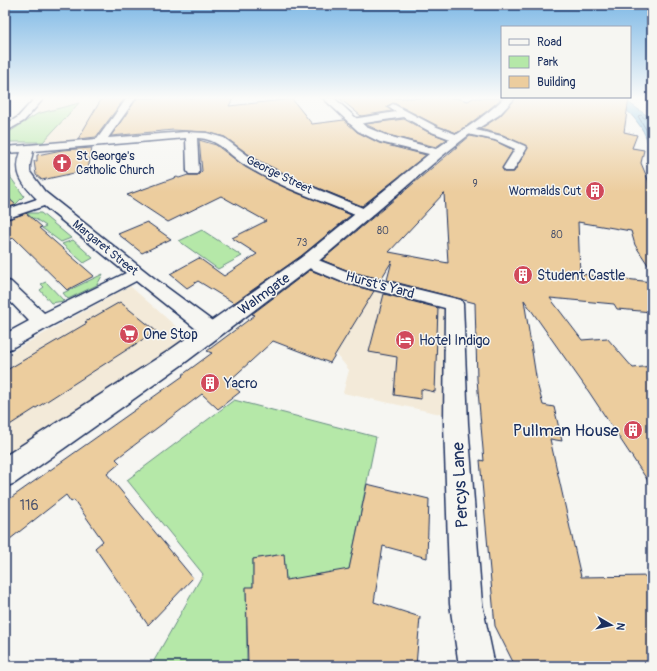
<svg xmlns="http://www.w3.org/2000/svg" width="657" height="671" viewBox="0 0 657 671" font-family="Pangolin,sans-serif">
	<rect width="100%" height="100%" fill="#f6f6f2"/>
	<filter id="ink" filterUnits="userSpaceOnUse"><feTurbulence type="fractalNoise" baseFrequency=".025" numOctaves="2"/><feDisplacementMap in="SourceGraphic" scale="8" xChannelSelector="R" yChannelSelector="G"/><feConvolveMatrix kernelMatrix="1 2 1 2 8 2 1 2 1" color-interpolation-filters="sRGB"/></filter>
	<g filter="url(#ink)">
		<g fill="#f3ead9">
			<polygon points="45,98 130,98 97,141 42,141 78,103 37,114 37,109 34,108"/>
			<polygon points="342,246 384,257 377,282 458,301 450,416 343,393 349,370 285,289 309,266"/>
			<polygon points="130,286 189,338 5,459 5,355"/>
		</g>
		<g fill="#b5e8a8" stroke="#688c83">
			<polygon points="79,103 43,142 5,142 5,135 37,114"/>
			<polygon points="10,175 11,178 24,196 15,205 5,209 5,199 10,197 5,192 5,176"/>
			<polygon points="21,213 41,213 71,238 61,242 42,228 46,226 34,218 8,228 5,225 5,218"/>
			<polygon points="202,230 242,256 218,269 179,241"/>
			<polygon points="73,240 93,258 84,263 62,244"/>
			<polygon points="103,274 97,285 68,299 63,293"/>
			<polygon points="46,282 64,301 51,303 40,290 44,287 41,284"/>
			<polygon points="234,400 376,437 350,565 337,618 331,572 286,581 284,554 253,559 253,587 246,588 247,666 151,666 203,574 127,480"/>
		</g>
		<path fill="#83c1e3" stroke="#5987ae" d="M610,98H622L652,119V178C647,165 651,150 646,137C640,122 624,105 610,98Z"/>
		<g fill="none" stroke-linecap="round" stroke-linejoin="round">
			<polyline stroke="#456993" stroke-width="1" points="652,122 648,121 641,115 638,116 650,136 652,156"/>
		</g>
		<g fill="#eccd9e" stroke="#1b2f5e" fill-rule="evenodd">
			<polygon points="102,98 125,98 96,137 78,139"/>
			<polygon points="137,98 229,98 228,99 233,99 229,106 292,99 312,124 344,120 357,132 379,143 426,155 362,206 296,179 255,159 225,137 207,132 173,130 111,136"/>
			<polygon points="339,98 456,98 468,101 473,98 502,98 487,111 457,133 438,126 394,103 387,106 392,111 361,116"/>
			<path d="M516,98H629L624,132L637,135L632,148L644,150L641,163L652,189V271L635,245L631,231L578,222L580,274L652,282V312L617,309L614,304L550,298L582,340L607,338L633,368L652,366V487L589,392L524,300L537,383L543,405L554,407L562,441L550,439L581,577L652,576V666H515L495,626L480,460L484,461L477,379L475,303L387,280L392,261L381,279L351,272L322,260L470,136L495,141L513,150L502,169L505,172H514L528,147L503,135L480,129L500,116ZM444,193L448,263L389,252Z"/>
			<polygon points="404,119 428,132 447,139 436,147 388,135 365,124"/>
			<polygon points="199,140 216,145 245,167 273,182 351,215 301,256 234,303 198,281 187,288 170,274 199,258 224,276 257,254 232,238 266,221 221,196 168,222 127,195 177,177 179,178 188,175 198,175 202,171"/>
			<polygon points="92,148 88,170 42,180 36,175 34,161 37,161 37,155 62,150"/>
			<polygon points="5,195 16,205 5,208"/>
			<polygon points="26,213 42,227 39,228 94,276 67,290 14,238 5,241 5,220"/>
			<polygon points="147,222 171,239 142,253 118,234"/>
			<polygon points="310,270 340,282 374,291 330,363 273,341 228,382 240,392 218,409 202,394 116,459 120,463 107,474 193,578 148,625 95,548 103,541 74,500 71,502 66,495 5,543 5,502 183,376 182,375 212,353 207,351 255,315 252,314"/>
			<polygon points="384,294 438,308 435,392 421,389 421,399 394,395 397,357 369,352"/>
			<polygon points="120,302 156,331 5,428 5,371 87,323 85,322"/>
			<polygon points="367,484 429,499 427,558 383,546 374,602 420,617 416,666 248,666 246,587 253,587 253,559 284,554 286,580 349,569"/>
		</g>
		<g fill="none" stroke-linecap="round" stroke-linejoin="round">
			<g stroke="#1b2f5e" stroke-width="3">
				<g id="minor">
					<polygon points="35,98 44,98 24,121 5,132 5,125 18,117"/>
					<path d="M127,98H136L108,138L185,132L207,133L224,138L254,160L295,180L370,211L372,214L370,217L365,218L360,217C322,201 281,188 246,166C229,155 218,138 197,138L199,171L197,174H189L187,171L186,138L33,151L30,165V172L45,192L154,278L219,326L222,331L219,336L212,338L205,336L136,281L49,327L12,348L5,351V334L29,321L5,296V280L11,282L44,313L126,273L44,206L5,219V210L37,199C22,184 13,173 21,152L5,153V147L97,139Z"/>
					<polygon points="393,104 437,127 461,136 462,138 461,140 453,140 429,131 404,117 352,125 347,122 352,119 396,112 388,107"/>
					<polygon points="467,128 502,136 525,146 527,148 513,171 505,171 503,168 515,149 495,140 463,133 462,131 463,129"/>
					<polygon points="308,256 351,273 461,300 463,304 468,424 482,604 495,666 459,666 450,604 444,424 445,308 340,281 302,265 300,261 302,257"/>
				</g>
			</g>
			<g stroke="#1b2f5e" stroke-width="3">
				<path id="tertiary" d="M323,98H334L366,127L388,136L436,149C459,132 484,118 504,98H515L499,115L471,133L442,156L314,265L183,364L15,483L5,487V456L167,352L302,257L429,154L380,142L358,131Z"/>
			</g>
			<use href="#minor" fill="#f6f6f2" fill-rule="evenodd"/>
			<use href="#tertiary" fill="#f6f6f2" fill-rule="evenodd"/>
		</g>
	</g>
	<linearGradient id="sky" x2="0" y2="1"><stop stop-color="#7fb9e6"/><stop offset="0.51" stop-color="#fbfbf9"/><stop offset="1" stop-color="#fbfbf9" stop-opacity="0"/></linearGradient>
	<rect width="657" height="192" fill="url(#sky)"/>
	<defs>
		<g id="church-disc" transform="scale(1)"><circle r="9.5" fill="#d1495b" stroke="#f6f6f2"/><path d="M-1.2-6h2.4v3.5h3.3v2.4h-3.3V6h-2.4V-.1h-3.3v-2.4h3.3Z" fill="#fff"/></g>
		<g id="building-disc" transform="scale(1)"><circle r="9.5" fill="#d1495b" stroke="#f6f6f2"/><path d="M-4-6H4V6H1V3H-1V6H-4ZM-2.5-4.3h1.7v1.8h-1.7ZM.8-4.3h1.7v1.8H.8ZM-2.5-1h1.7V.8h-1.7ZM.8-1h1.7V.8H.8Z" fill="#fff"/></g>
		<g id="supermarket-disc" transform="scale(1)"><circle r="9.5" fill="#d1495b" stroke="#f6f6f2"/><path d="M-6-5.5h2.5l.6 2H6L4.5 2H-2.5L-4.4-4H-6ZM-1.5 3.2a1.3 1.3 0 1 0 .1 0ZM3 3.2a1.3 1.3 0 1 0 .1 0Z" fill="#fff"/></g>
		<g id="hotel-disc" transform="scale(1)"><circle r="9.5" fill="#d1495b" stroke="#f6f6f2"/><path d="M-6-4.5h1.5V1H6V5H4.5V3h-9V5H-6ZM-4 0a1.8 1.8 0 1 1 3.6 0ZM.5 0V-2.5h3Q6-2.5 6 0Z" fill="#fff"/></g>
	</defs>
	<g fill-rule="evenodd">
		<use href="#church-disc" x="62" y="163"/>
		<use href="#building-disc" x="595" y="191"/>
		<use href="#building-disc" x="523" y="275"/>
		<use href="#supermarket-disc" x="129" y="334"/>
		<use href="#hotel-disc" x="405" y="340"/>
		<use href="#building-disc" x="210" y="383"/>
		<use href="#building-disc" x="633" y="430"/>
	</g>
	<g text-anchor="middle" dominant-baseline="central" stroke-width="3" stroke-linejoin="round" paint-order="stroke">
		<g font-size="10" fill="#4f566e">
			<text x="475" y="184">9</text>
			<text x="383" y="231">80</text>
			<text x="557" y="235">80</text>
			<text x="302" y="243">73</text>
		</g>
		<g font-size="12" fill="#1b2f5e" stroke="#f6f6f2" text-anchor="start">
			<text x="76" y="156">St George's<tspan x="76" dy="14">Catholic Church</tspan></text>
			<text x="581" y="191" text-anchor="end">Wormalds Cut</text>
		</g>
		<g font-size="12" fill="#1b2f5e" stroke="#f6f6f2">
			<text transform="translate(279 175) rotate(26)">George Street</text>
			<text transform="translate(105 248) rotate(39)">Margaret Street</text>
		</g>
		<g font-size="14" fill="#1b2f5e" stroke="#f6f6f2" text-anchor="start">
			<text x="537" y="275">Student Castle</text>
			<text x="143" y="334">One Stop</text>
			<text x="419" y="340">Hotel Indigo</text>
			<text x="224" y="383">Yacro</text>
		</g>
		<g font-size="14" fill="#1b2f5e" stroke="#f6f6f2">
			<text transform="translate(380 285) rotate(15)">Hurst's Yard</text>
			<text transform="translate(264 294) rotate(-36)">Walmgate</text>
		</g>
		<g font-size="14" fill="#4f566e">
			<text x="29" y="505">116</text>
		</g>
		<g font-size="17" fill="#1b2f5e" stroke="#f6f6f2" text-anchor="end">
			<text x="619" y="430">Pullman House</text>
		</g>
		<g font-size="17" fill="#1b2f5e" stroke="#f6f6f2">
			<text transform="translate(460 485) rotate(-93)">Percys Lane</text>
		</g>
	</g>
	<rect width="657" height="671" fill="none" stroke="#f6f6f2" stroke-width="20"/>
	<rect x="10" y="10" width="637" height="651" fill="none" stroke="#1b2f5e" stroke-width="1.5" filter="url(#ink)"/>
	<rect x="501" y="26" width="130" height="72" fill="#f6f6f2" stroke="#9ea6b7"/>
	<rect x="509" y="39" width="20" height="6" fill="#f6f6f2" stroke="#9ea6b7"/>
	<text x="537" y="46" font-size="12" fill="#1b2f5e">Road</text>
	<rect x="509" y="56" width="20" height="12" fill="#b5e8a8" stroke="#9ea6b7"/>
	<text x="537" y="66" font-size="12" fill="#1b2f5e">Park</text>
	<rect x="509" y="76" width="20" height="12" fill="#eccd9e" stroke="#9ea6b7"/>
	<text x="537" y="86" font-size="12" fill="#1b2f5e">Building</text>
	<g transform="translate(611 625) rotate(99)" stroke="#f6f6f2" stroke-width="3" paint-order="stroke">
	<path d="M0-3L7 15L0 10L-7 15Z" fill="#1b2f5e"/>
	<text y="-6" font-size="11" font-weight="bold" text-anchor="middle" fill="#1b2f5e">N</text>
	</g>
</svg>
